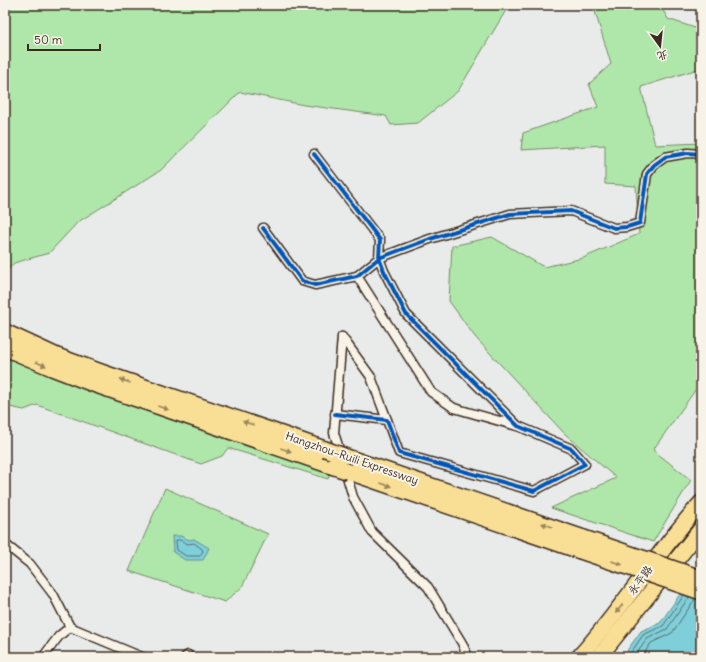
<svg xmlns="http://www.w3.org/2000/svg" width="706" height="662" viewBox="0 0 706 662" font-family="Delius,'LXGW WenKai TC',sans-serif">
	<rect width="100%" height="100%" fill="#e9ebeb"/>
	<filter id="ink" filterUnits="userSpaceOnUse"><feTurbulence type="fractalNoise" baseFrequency=".025" numOctaves="2"/><feDisplacementMap in="SourceGraphic" scale="8" xChannelSelector="R" yChannelSelector="G"/><feConvolveMatrix kernelMatrix="1 2 1 2 8 2 1 2 1" color-interpolation-filters="sRGB"/></filter>
	<g filter="url(#ink)">
		<g fill="#afe7aa" stroke="#758864">
			<polygon points="5,5 509,5 458,91 418,123 391,125 386,116 304,105 240,92 161,170 78,222 49,253 14,263 5,273"/>
			<polygon points="593,5 660,5 668,19 698,29 701,35 701,68 641,87 655,145 701,143 701,382 653,450 691,480 653,542 551,508 616,478 564,433 475,337 449,301 452,246 492,237 544,267 583,258 639,234 636,186 605,184 605,145 521,150 523,133 598,107 589,84 611,64"/>
			<polygon points="5,353 330,472 328,479 228,448 222,456 201,464 37,405 24,410 5,406"/>
			<polygon points="165,488 268,534 242,587 225,602 129,571"/>
		</g>
		<g fill="#7fcfda" stroke="#648d8f">
			<polygon points="172,536 181,536 189,540 194,539 209,548 203,560 185,560 173,552"/>
			<polygon points="701,564 701,651 697,657 626,657 628,649 641,631 660,623"/>
		</g>
		<g fill="none" stroke-linecap="round" stroke-linejoin="round">
			<g stroke="#566c69" stroke-width="1">
				<polygon points="177,540 180,540 188,544 194,543 202,549 203,551 200,556 186,556 177,550 176,542"/>
				<polyline points="630,657 632,651 643,635 663,626 684,595"/>
				<polyline points="636,657 637,653 647,639 667,629 689,597"/>
				<polyline points="642,657 651,643 672,633 695,599"/>
			</g>
			<g stroke="#3b2a1e" stroke-width="11">
				<g id="street">
					<polyline points="314,154 380,240 379,258 384,271 406,314 518,426 572,449 585,464 534,491 399,453 387,420 335,414"/>
					<polyline points="263,228 302,281 315,285 357,276 379,258 430,239 510,214 571,211 614,228 627,227 640,223 647,174 654,165 665,157 688,153 701,154"/>
					<polyline points="357,276 431,392 454,408 517,426"/>
					<polyline points="342,337 371,377 387,420"/>
					<polyline points="341,455 334,433 342,337"/>
					<polyline points="345,470 353,497 372,532 428,587 462,643 468,657"/>
					<polyline points="5,544 30,564 53,594 70,627 142,657"/>
					<polyline points="43,657 59,636 70,627"/>
					<polyline points="185,657 188,655"/>
				</g>
			</g>
			<g stroke="#3b2a1e" stroke-width="18">
				<g id="highway">
					<polyline points="5,332 57,356 101,372 325,449"/>
					<polyline points="5,348 52,368 96,385 331,466"/>
					<polyline points="344,456 584,538"/>
					<polyline points="349,472 580,551"/>
					<path d="M579,657C623,608 657,552 701,503"/>
					<polyline points="599,657 701,529"/>
				</g>
			</g>
			<use href="#street" stroke="#f7f3e8" stroke-width="8"/>
			<use href="#highway" stroke="#f9df96" stroke-width="15"/>
			<g stroke="#3b2a1e" stroke-width="18" stroke-linecap="butt">
				<g id="highway-bridge">
					<polyline points="325,449 344,456"/>
					<polyline points="331,466 349,472"/>
					<polyline points="584,538 701,578"/>
					<polyline points="580,551 701,592"/>
				</g>
			</g>
			<use href="#highway-bridge" stroke="#f9df96" stroke-width="15"/>
			<g stroke="#f7f3e8" stroke-width="6">
				<g id="cycleway">
					<polyline points="314,154 380,240 379,258 384,271 406,314 518,426 572,449 585,464 534,491 399,453 387,420 335,414"/>
					<polyline points="263,228 302,281 315,285 357,276 379,258 430,239 510,214 571,211 614,228 627,227 640,223 647,174 654,165 665,157 688,153 701,154"/>
				</g>
			</g>
			<use href="#cycleway" stroke="#0057b8" stroke-width="4"/>
		</g>
		<defs><path id="oneway-solid" d="M-6-.8H1V-3.2L6.5 0L1 3.2V.8H-6Z"/></defs>
		<g fill="#9a845a">
			<use href="#oneway-solid" transform="translate(41 364) rotate(23)"/>
			<use href="#oneway-solid" transform="translate(125 381) rotate(-161)"/>
			<use href="#oneway-solid" transform="translate(163 408) rotate(19)"/>
			<use href="#oneway-solid" transform="translate(248 423) rotate(-161)"/>
			<use href="#oneway-solid" transform="translate(286 450) rotate(19)"/>
			<use href="#oneway-solid" transform="translate(386 485) rotate(19)"/>
			<use href="#oneway-solid" transform="translate(547 525) rotate(-161)"/>
			<use href="#oneway-solid" transform="translate(617 563) rotate(19)"/>
			<use href="#oneway-solid" transform="translate(619 609) rotate(128)"/>
		</g>
	</g>
	<g text-anchor="middle" dominant-baseline="central" stroke-width="4" stroke-linejoin="round" paint-order="stroke">
		<g font-size="11" fill="#3b2a1e" stroke="#f7f3e8">
			<text transform="translate(352 458) rotate(19)">Hangzhou–Ruili Expressway</text>
			<text transform="translate(640 580) rotate(-54)">永平路</text>
		</g>
	</g>
	<rect width="706" height="662" fill="none" stroke="#f7f3e8" stroke-width="20"/>
	<rect x="10" y="10" width="686" height="642" fill="none" stroke="#3b2a1e" stroke-width="1.5" filter="url(#ink)"/>
	<g transform="translate(660 46) rotate(165)" stroke="#f7f3e8" stroke-width="3" paint-order="stroke">
	<path d="M0-3L7 15L0 10L-7 15Z" fill="#3b2a1e"/>
	<text y="-6" font-size="11" font-weight="bold" text-anchor="middle" fill="#3b2a1e">北</text>
	</g>
	<path d="M28 44v6h72v-6" fill="none" stroke="#3b2a1e" stroke-width="2"/>
	<text x="34" y="44" font-size="12" fill="#3b2a1e" stroke="#f7f3e8" stroke-width="3" paint-order="stroke">50 m</text>
</svg>
